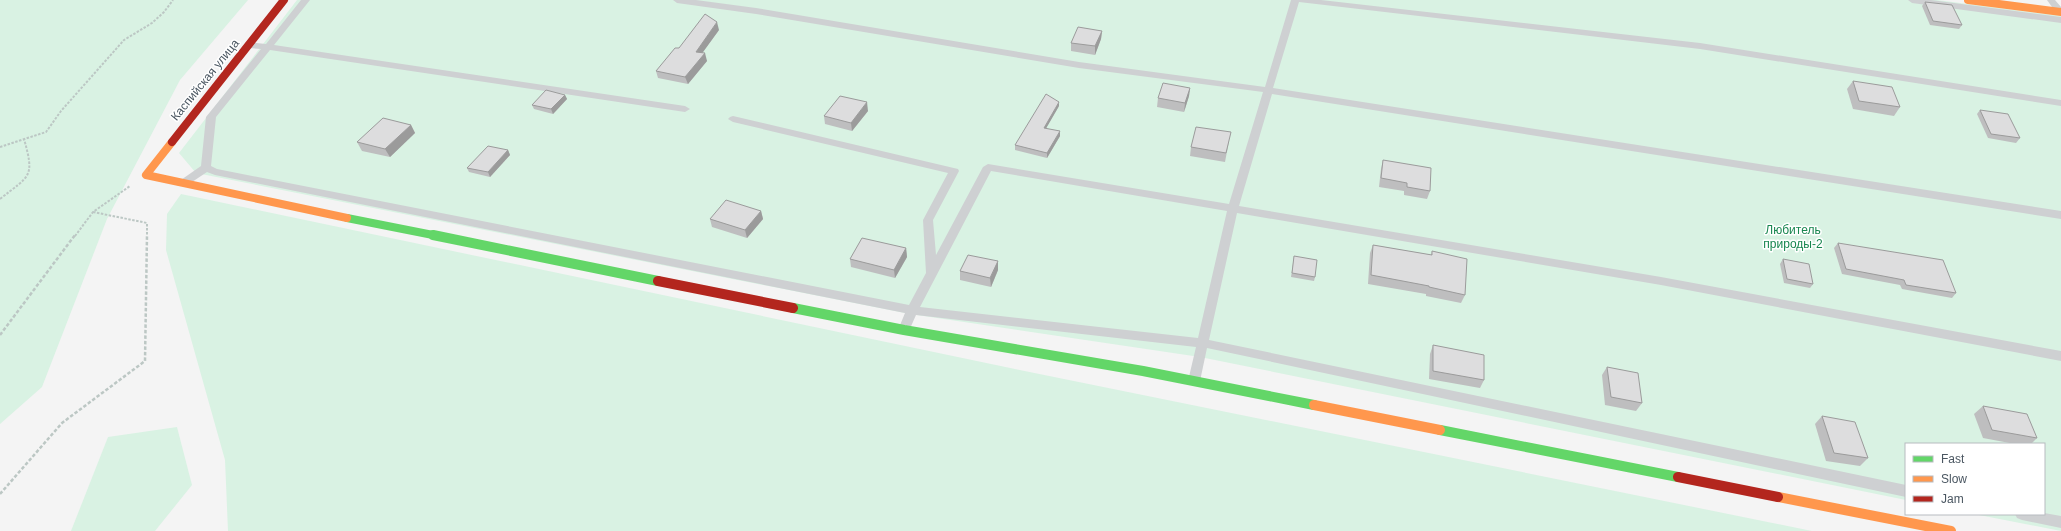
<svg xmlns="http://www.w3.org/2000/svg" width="2061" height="531" viewBox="0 0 2061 531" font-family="Helvetica,sans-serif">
	<rect width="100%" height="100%" fill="#f4f4f4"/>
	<g fill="#d9f2e3">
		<polygon points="0,0 248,0 180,80 107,219 42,387 0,424"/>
		<polygon points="297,0 1937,0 2061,16 2061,531 1974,514 2044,514 2044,444 1906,444 1906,500 1200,357 910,314 196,173 179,153"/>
		<polygon points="181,194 1015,369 1812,531 228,531 225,460 166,250 167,214"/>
		<polygon points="177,427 192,485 155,531 71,531 108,437"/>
	</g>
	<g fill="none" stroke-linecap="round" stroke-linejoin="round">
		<g stroke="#bcc7c4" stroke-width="2" stroke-dasharray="2.5 1.5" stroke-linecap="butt">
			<polyline points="0,147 46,132 61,111 124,40 152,23 164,12 173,0"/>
			<path d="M0,199C30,175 35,178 24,139"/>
			<polyline points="93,212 147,223 147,236"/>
			<polyline points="75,236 93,212 130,186"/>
		</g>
		<g stroke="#bcc7c4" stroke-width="2.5" stroke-dasharray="3.5 2" stroke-linecap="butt">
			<polyline points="0,335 75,235"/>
			<polyline points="0,494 62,423 145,361 147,235"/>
		</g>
		<g fill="#ced0d2" fill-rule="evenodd">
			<path d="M301,0H310L274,45L685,106L690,109L685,112L270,50L216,117L211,166L217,169L909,305L926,273L923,220L948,173L733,122L728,119L730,117L733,116L958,169L959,171L933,220L936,255L983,167L988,164L1229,204L1263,92L1079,68L756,14L677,3L673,0H696L756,8L1079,62L1265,87L1291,0H1321L1700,43L2061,100V106L1700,49L1299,2L1273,88L2061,211V219L1272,94L1239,206L1661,277L2061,351V361L1661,285L1237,213L1209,340L1906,485V497L1207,348L1200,381L1198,384L1194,386L1190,384L1188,381L1196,347L916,315L908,333H900L898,330L905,313L215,175L207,172L186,186H178L177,184L178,182L201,166L206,117L261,49L248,48L244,45L248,42L266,44ZM991,171L1227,211L1198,338L920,307Z"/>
			<polygon points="1908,0 1931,0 2061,17 2061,23 1912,3"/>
			<polygon points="2047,0 2055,0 2061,7 2061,14 2057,14"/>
			<polygon points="2044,513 2061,516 2061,528 2022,520 2017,518 2015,514"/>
		</g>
		<polyline stroke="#63d668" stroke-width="8" points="347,218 438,236"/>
		<g stroke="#63d668" stroke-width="10">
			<polyline points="433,235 658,281"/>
			<polyline points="793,308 904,330 1143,371 1314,405"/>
			<polyline points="1440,430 1678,477"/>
		</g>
		<g stroke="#ff974d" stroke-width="8">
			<polyline points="1968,0 2061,12"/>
			<polyline points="172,142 146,175 347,218"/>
		</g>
		<g stroke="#ff974d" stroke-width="10">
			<polyline points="1314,405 1440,430"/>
			<polyline points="1778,497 1951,531"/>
		</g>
		<polyline stroke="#b3261e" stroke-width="8" points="172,142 284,0"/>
		<g stroke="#b3261e" stroke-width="10">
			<polyline points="658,281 793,308"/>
			<polyline points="1678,477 1778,497"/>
		</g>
	</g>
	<g fill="#bebebf">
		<polygon points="1925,2 1962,25 1959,29 1930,25 1922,6"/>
		<polygon points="719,30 702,53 707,61 688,84 658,78 656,71 679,48"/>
		<polygon points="1102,31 1101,39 1095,55 1071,51 1071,43"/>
		<polygon points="1853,81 1900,107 1894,116 1853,109 1847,89"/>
		<polygon points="1190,88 1189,96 1184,112 1157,107 1158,98"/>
		<polygon points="565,95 567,99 553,114 534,109 532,105"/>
		<polygon points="1059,106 1046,128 1060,136 1047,158 1015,150 1015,145"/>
		<polygon points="1980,110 2020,138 2016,143 1988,138 1977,114"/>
		<polygon points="868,111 852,131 825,124 824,116"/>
		<polygon points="411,125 415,133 390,157 362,151 357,142"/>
		<polygon points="1229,141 1225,162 1190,156 1191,147"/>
		<polygon points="508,150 510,155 490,177 469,172 467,168"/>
		<polygon points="1383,160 1430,191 1427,199 1404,195 1404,191 1379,187 1381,169"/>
		<polygon points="761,211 763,219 747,238 712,227 710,219"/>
		<polygon points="1838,243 1956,293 1952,298 1902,289 1900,285 1842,274 1834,248"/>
		<polygon points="1373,245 1431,255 1432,251 1465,295 1461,303 1426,296 1426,294 1368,284 1370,253"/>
		<polygon points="906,248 907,257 895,278 851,267 850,259"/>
		<polygon points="1294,256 1315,277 1314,281 1291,277"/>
		<polygon points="1783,259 1813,284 1810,288 1784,283 1780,264"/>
		<polygon points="998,261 998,270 991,287 960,280 960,271"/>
		<polygon points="1433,345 1484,380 1480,388 1429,379 1430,354"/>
		<polygon points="1607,367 1642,403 1636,411 1605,405 1602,375"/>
		<polygon points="1983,406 2037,438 2031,444 2015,444 1983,438 1974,414"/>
		<polygon points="1822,416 1868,458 1860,466 1826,461 1815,424"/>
	</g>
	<g fill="#9b9b9b">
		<polygon points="717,22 719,30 698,59 696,52"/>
		<polygon points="1102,31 1101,39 1095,55 1095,46"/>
		<polygon points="705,53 707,61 688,84 685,77"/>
		<polygon points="1190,88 1189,96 1184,112 1185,103"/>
		<polygon points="565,95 567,99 553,114 551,109"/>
		<polygon points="867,102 868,111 852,131 851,123"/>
		<polygon points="1059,102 1059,106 1044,132 1044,128"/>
		<polygon points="411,125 415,133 390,157 385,149"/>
		<polygon points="1060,131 1060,136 1047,158 1047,153"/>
		<polygon points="508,150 510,155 490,177 488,172"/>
		<polygon points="761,211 763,219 747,238 745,230"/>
		<polygon points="906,248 907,257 895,278 894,270"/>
		<polygon points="998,261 998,270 991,287 990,278"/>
	</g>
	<g fill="#ddddde" stroke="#9b9b9b">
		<polygon points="1925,2 1952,5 1962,25 1933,21"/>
		<polygon points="705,14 717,22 696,52 705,53 685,77 656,71 675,48 679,48"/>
		<polygon points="1078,27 1102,31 1095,46 1071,43"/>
		<polygon points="1853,81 1892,87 1900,107 1859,101"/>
		<polygon points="1163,83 1190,88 1185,103 1158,98"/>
		<polygon points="546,90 565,95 551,109 532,105"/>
		<polygon points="1046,94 1059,102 1044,128 1060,131 1047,153 1015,145"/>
		<polygon points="840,96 867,102 851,123 824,116"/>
		<polygon points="1980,110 2008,114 2020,138 1991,134"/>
		<polygon points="383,118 411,125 385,149 357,142"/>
		<polygon points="1196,127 1231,132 1226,153 1191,147"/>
		<polygon points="488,146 508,150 488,172 467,168"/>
		<polygon points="1383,160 1431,168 1430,191 1407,187 1407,183 1381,178"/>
		<polygon points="726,200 761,211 745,230 710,219"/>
		<polygon points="862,238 906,248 894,270 850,259"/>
		<polygon points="1838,243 1943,260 1956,293 1906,285 1904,280 1846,269"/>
		<polygon points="1373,245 1432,255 1432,251 1467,259 1465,295 1429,287 1429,286 1371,275"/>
		<polygon points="968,255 998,261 990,278 960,271"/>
		<polygon points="1294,256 1317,260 1315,277 1292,273"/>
		<polygon points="1783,259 1809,264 1813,284 1787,279"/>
		<polygon points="1433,345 1484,355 1484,380 1433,371"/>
		<polygon points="1607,367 1638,373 1642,403 1611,397"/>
		<polygon points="1983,406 2027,414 2037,438 1992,430"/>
		<polygon points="1822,416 1855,422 1868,458 1834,453"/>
	</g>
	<g text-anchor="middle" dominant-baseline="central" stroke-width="3" stroke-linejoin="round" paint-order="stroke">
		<g font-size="12" fill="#4a5661" stroke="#fff">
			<text transform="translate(205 80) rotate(-51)">Каспийская улица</text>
		</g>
		<g font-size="12" fill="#17864f" stroke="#fff">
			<text x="1793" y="230">Любитель<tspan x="1793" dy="14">природы-2</tspan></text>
		</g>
	</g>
	<rect x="1905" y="443" width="140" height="72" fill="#ffffff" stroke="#b7bbc0"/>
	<rect x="1913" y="456" width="20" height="6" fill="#63d668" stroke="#b7bbc0"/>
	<text x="1941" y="463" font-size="12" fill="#4a5661">Fast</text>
	<rect x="1913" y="476" width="20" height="6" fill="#ff974d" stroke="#b7bbc0"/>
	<text x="1941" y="483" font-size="12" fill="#4a5661">Slow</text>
	<rect x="1913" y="496" width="20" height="6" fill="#b3261e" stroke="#b7bbc0"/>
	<text x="1941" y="503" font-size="12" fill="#4a5661">Jam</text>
</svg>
